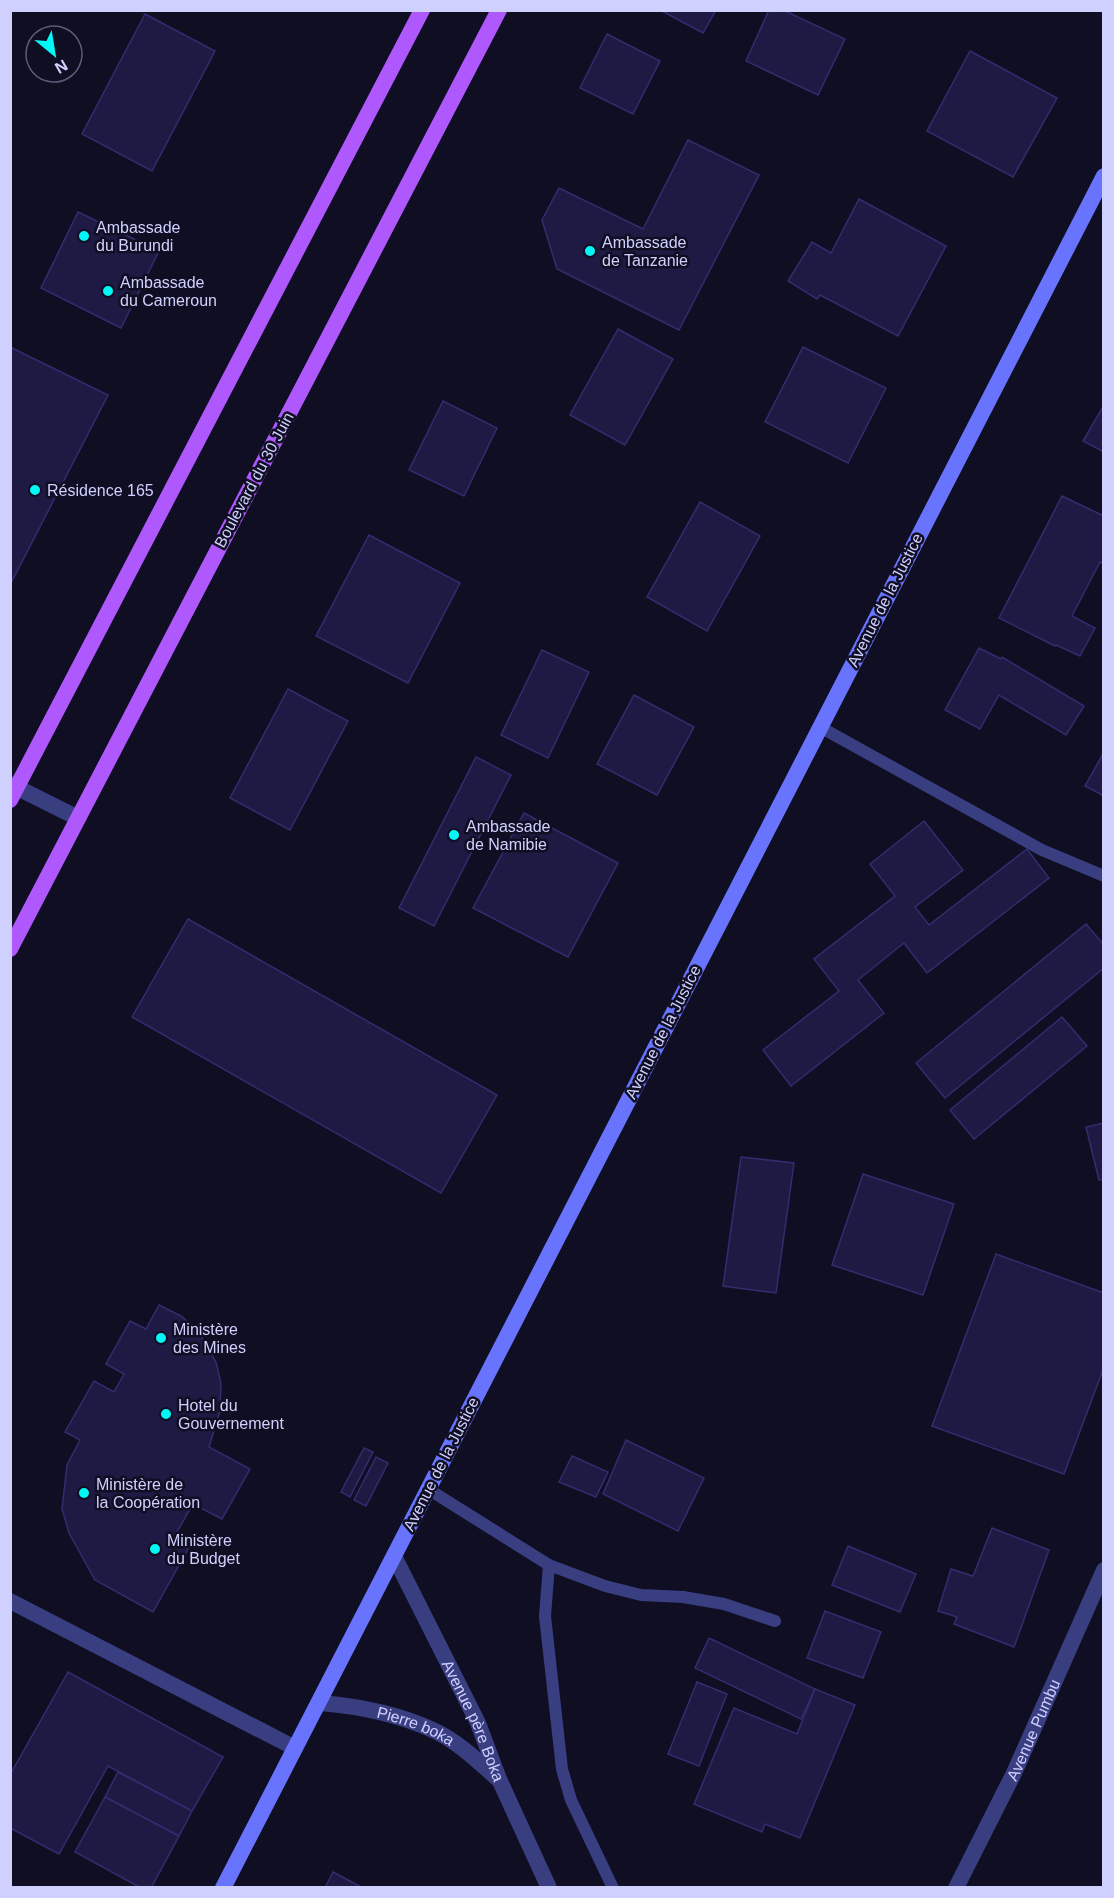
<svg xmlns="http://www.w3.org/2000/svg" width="1114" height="1898" viewBox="0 0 1114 1898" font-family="Helvetica,sans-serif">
	<rect width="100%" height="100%" fill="#0f0e23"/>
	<g fill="#1e1a43" stroke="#332c6f" stroke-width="1.5">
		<polygon points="660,10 716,10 703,33"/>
		<polygon points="769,10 783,10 845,39 818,95 746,61"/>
		<polygon points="145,14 215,51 152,171 82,134"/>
		<polygon points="607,34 660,61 633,114 580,88"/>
		<polygon points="970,51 1057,98 1013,177 927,131"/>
		<polygon points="688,140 759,175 679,330 557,269 542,220 559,188 643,229"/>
		<polygon points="859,199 946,246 898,336 820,295 817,299 788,281 812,242 831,253"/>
		<polygon points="78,212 159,251 121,328 41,288"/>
		<polygon points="618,329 673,359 625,445 570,415"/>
		<polygon points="10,347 108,395 10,585"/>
		<polygon points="803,347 886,388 848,463 765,422"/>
		<polygon points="443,401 497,428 464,496 409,470"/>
		<polygon points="1104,405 1104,452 1083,441"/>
		<polygon points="1062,496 1104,516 1104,564 1100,562 1072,616 1095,628 1080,656 1056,645 1055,646 999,618"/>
		<polygon points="700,502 760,536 707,631 647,597"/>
		<polygon points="369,535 460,583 408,683 316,636"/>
		<polygon points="979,648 1001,659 1002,657 1084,706 1066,735 999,695 980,729 945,710"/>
		<polygon points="542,650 589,672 548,758 501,735"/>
		<polygon points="288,689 348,721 290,830 230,798"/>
		<polygon points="634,695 694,727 657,795 597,764"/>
		<polygon points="1104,752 1104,796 1085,786"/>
		<polygon points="476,757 511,775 434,926 399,908"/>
		<polygon points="524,813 618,863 568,957 473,908"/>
		<polygon points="924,821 963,870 915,907 929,925 1027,849 1049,878 927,973 904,943 858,980 884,1013 791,1086 763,1050 839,991 814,959 895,896 870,864"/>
		<polygon points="188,919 497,1095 441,1193 132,1017"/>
		<polygon points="1086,924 1104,945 1104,968 945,1098 916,1063"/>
		<polygon points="1062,1017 1087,1046 974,1139 950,1110"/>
		<polygon points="1104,1123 1104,1179 1099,1180 1086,1127"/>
		<polygon points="741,1157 794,1163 776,1293 723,1286"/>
		<polygon points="863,1174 954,1204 923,1295 832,1265"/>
		<polygon points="996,1254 1104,1293 1104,1367 1064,1474 932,1426"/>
		<polygon points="159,1305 181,1316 198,1331 216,1362 221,1383 220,1411 209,1447 250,1469 222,1519 193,1504 177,1532 193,1540 153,1612 95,1580 69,1533 62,1509 67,1465 80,1440 65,1432 94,1381 114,1392 124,1374 106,1364 130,1321 146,1329"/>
		<polygon points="626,1440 704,1478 678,1531 603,1494"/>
		<polygon points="364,1448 373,1452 350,1497 341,1492"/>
		<polygon points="572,1456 608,1472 596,1497 559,1482"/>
		<polygon points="376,1457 388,1463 366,1506 354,1500"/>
		<polygon points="992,1528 1049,1550 1014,1647 954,1624 957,1617 938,1611 951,1569 973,1576"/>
		<polygon points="848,1546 916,1574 900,1612 832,1585"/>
		<polygon points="825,1611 881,1632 863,1678 807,1658"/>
		<polygon points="709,1638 815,1689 801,1719 695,1668"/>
		<polygon points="68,1672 223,1757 192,1811 108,1766 59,1854 10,1828 10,1775"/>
		<polygon points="697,1682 727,1694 699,1766 668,1754"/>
		<polygon points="815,1689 855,1705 800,1838 765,1824 762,1832 694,1804 734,1708 797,1734"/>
		<polygon points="118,1772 192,1811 179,1836 105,1797"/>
		<polygon points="105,1797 179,1836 151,1888 141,1888 75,1852"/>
		<polygon points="333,1872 363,1888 325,1888"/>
	</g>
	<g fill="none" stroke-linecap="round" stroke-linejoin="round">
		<g stroke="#393e81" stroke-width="12">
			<polyline points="820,727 1042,850 1104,876"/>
			<polyline points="428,1489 549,1565 605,1586 641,1595 683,1597 724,1604 775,1621"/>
			<polyline points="549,1565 545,1616 562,1769 571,1800 613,1888"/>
		</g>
		<g stroke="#393e81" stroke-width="16">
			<polyline points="10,784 78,818"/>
			<polyline points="10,1601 295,1748"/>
			<path id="s1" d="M956,1888L1014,1773L1104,1570"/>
		</g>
		<g stroke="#393e81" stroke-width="16">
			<path id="s2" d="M394,1556L478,1723L499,1779L549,1888"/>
			<path id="s3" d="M319,1703C359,1706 399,1714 435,1731C457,1741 480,1763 498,1779"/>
		</g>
		<polyline stroke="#6874fe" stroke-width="16" points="223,1888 1104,176"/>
		<g stroke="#af58fd" stroke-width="16">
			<polyline points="10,800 422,10"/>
			<polyline points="10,949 499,10"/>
		</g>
	</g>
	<g fill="#02f8f7" stroke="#0f0e23" stroke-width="2">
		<circle cx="84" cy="236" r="6"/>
		<circle cx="590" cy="251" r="6"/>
		<circle cx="108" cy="291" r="6"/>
		<circle cx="35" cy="490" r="6"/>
		<circle cx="454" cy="835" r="6"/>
		<circle cx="161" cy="1338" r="6"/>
		<circle cx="166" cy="1414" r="6"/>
		<circle cx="84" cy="1493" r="6"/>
		<circle cx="155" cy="1549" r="6"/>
	</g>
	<g text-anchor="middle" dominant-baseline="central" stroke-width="5" stroke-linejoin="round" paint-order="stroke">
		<g font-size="16" fill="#d0d0ff" stroke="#0f0e23" text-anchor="start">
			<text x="96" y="227">Ambassade<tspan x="96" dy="18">du Burundi</tspan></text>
			<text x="602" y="242">Ambassade<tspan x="602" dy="18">de Tanzanie</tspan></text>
			<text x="120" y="282">Ambassade<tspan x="120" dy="18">du Cameroun</tspan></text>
			<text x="47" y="490">Résidence 165</text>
			<text x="466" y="826">Ambassade<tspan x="466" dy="18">de Namibie</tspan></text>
			<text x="173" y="1329">Ministère<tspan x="173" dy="18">des Mines</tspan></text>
			<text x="178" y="1405">Hotel du<tspan x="178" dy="18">Gouvernement</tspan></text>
			<text x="96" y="1484">Ministère de<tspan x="96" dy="18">la Coopération</tspan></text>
			<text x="167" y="1540">Ministère<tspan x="167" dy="18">du Budget</tspan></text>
		</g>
		<g font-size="16" fill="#d0d0ff" stroke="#0f0e23">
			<text transform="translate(254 480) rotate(-62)">Boulevard du 30 Juin</text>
			<text transform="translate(885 600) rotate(-63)">Avenue de la Justice</text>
			<text transform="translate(663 1032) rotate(-63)">Avenue de la Justice</text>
			<text transform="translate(441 1464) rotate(-63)">Avenue de la Justice</text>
			<text stroke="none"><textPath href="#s2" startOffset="183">Avenue père Boka</textPath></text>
			<text stroke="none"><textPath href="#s3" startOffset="100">Pierre boka</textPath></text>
			<text stroke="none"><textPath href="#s1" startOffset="176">Avenue Pumbu</textPath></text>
		</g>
	</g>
	<rect width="1114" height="1898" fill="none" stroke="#d0d0ff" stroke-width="24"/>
	<g transform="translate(54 54) rotate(150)"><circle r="28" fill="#0f0e23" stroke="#5c5c7b" stroke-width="1.5"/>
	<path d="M0-4.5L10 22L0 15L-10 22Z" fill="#02f8f7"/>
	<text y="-9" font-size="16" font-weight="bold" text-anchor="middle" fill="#d0d0ff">N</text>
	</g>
</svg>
